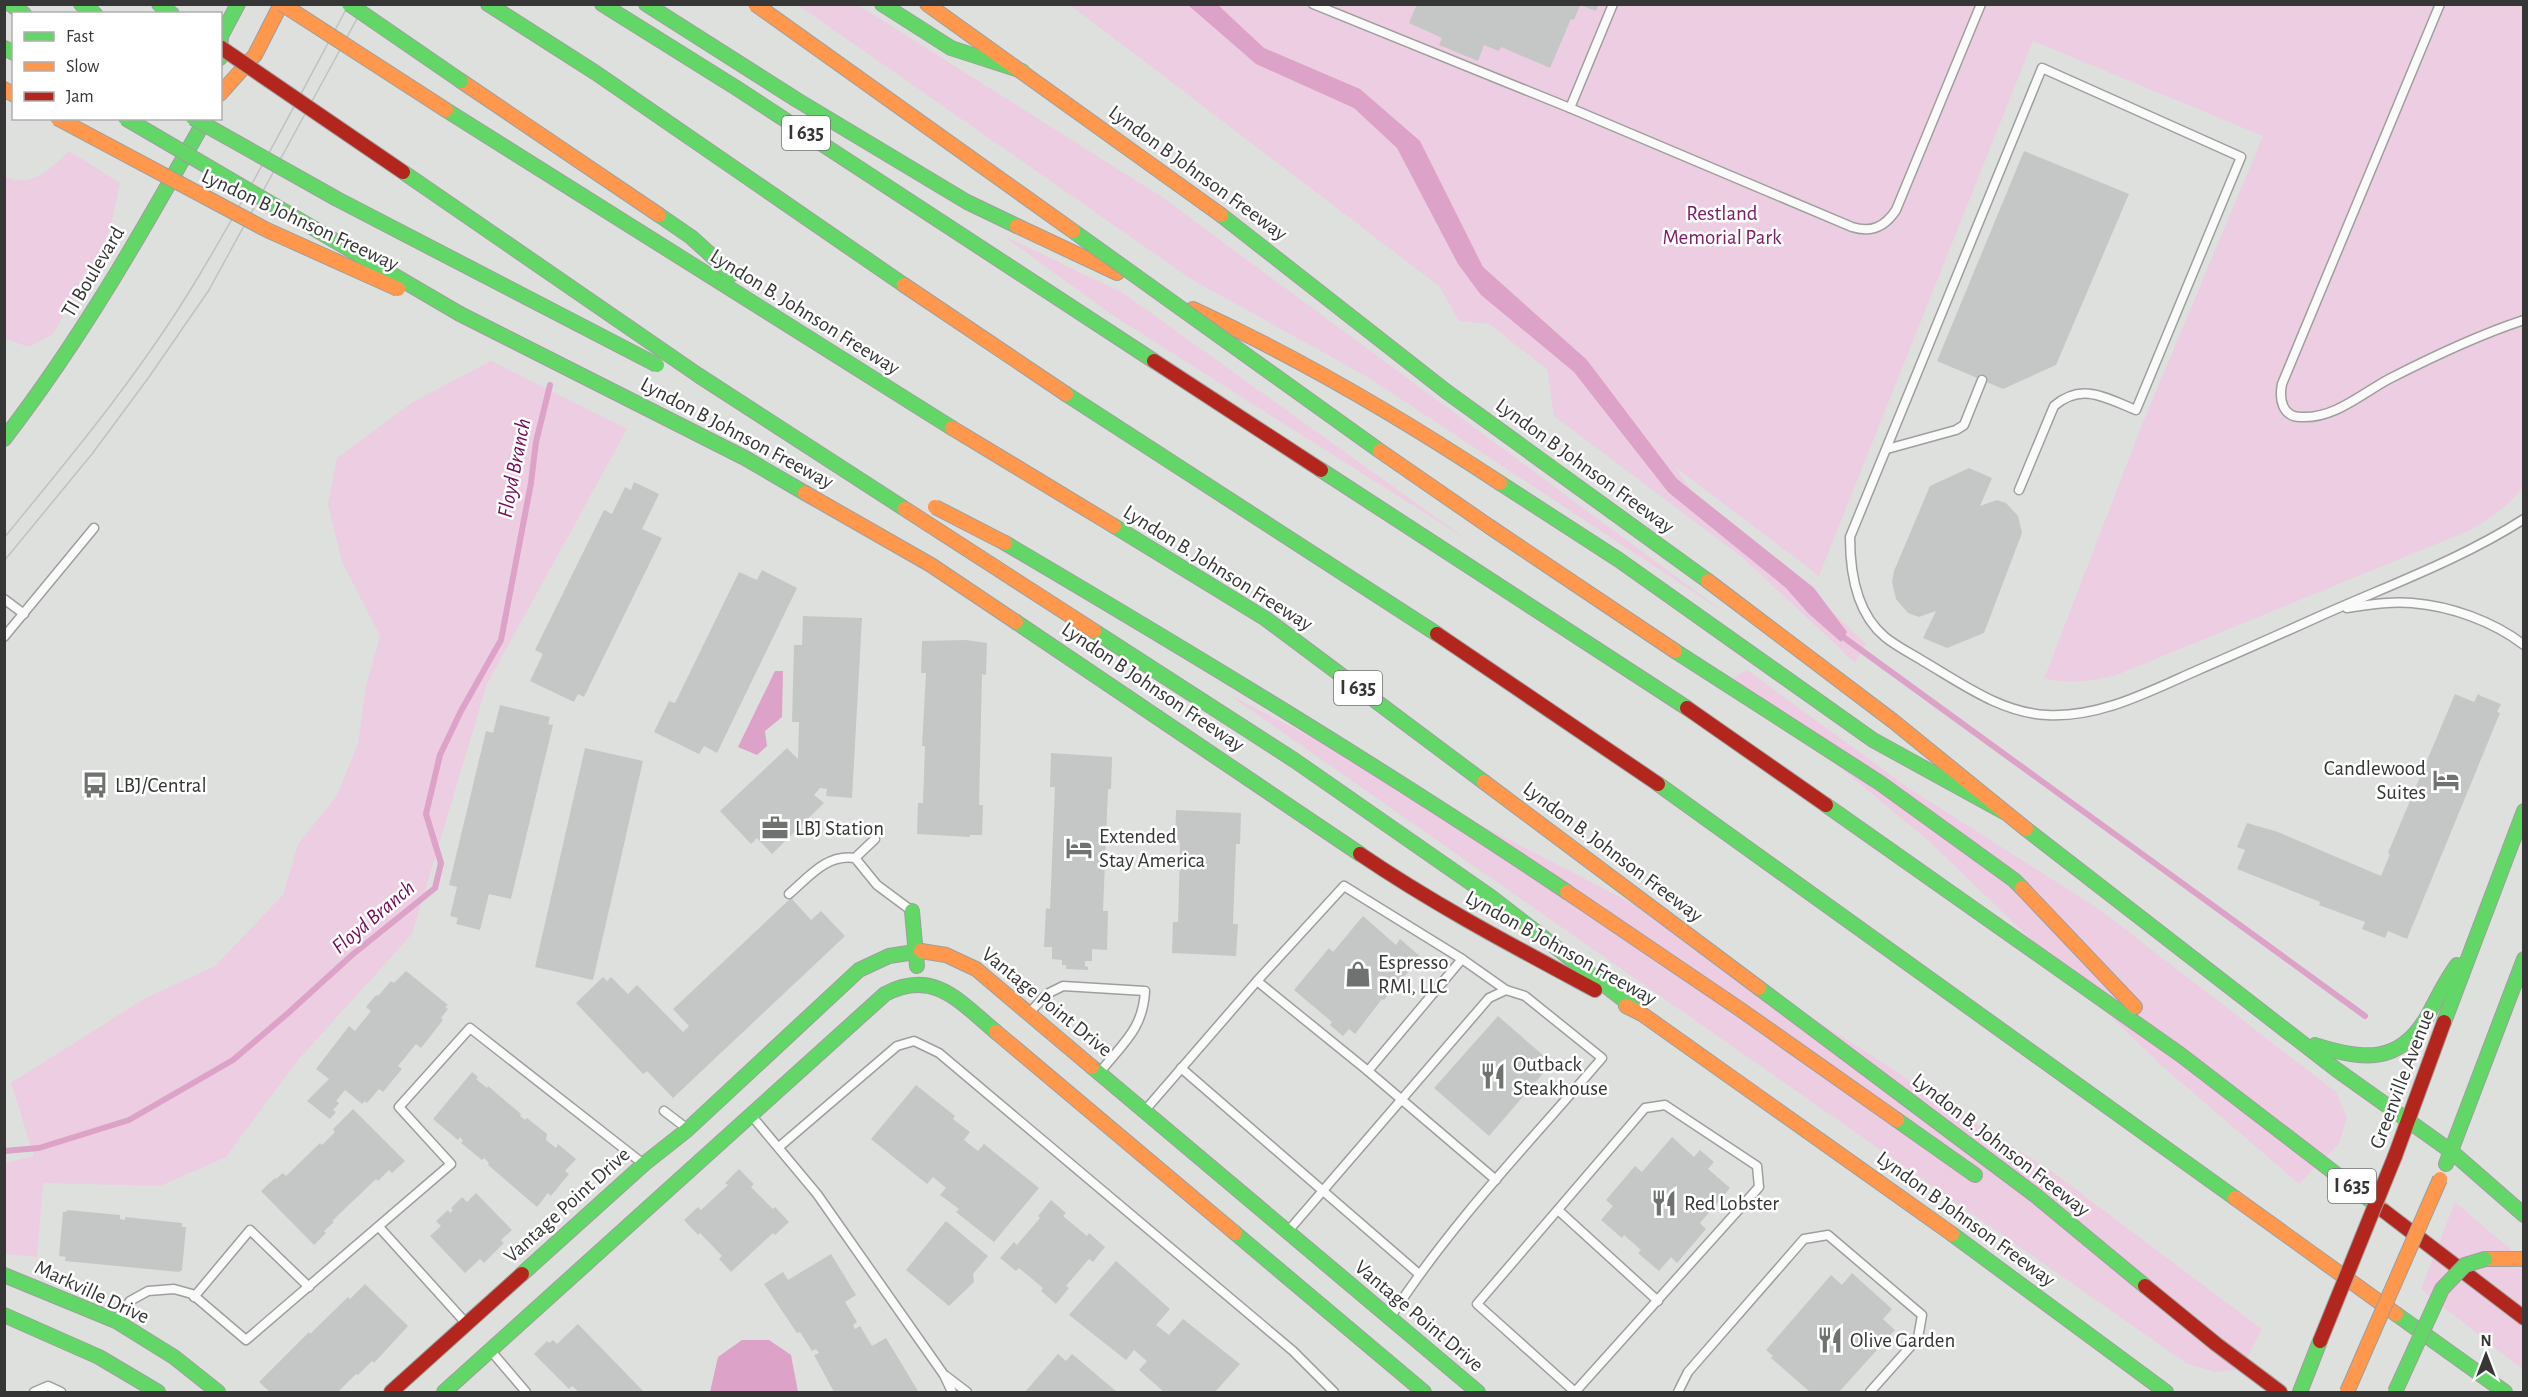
<svg xmlns="http://www.w3.org/2000/svg" width="2528" height="1397" viewBox="0 0 2528 1397" font-family="'Alegreya Sans',sans-serif">
	<rect width="100%" height="100%" fill="#dee0de"/>
	<g fill="#edcde1">
		<polygon points="798,5 858,5 1162,197 1728,615 1369,378 1191,279"/>
		<path d="M1070,5H2523V487C2507,507 2490,519 2468,531L2119,674C2094,682 2070,684 2044,679L2141,427L2263,136L2033,41L1819,576L1675,467L1713,521L1773,556L1866,644L1855,663L1742,557L1554,416L1547,369L1489,324L1459,321L1439,286Z"/>
		<path d="M69,151L120,183L109,233L53,334L29,347L5,339V177C34,188 50,169 69,151Z"/>
		<polygon points="1004,236 1123,293 1472,543 1109,313"/>
		<polygon points="491,361 627,429 487,684 412,934 298,1060 226,1157 160,1186 43,1183 37,1257 5,1254 5,1163 34,1156 11,1083 142,1000 215,966 283,895 298,844 336,797 358,744 366,686 380,636 342,562 328,504 337,458 413,402"/>
		<polygon points="1747,670 1910,789 2099,909 2336,1092 2347,1118 2339,1144 2299,1184 2161,1065 1931,843 1733,678"/>
		<polygon points="1226,693 1643,909 2054,1173 2262,1329 2241,1369 2216,1372 2186,1363"/>
		<polygon points="2455,1202 2523,1260 2523,1370 2421,1289"/>
	</g>
	<g fill="#dca2c7">
		<polygon points="1188,5 1218,5 1264,48 1360,89 1420,141 1483,267 1587,360 1677,479 1814,588 1847,632 1841,642 1808,613 1786,588 1668,492 1574,372 1481,295 1458,264 1397,148 1354,108 1256,64"/>
		<polygon points="775,671 783,671 782,717 765,731 767,746 757,755 738,747"/>
		<polygon points="742,1340 769,1340 791,1355 798,1392 710,1392 718,1357"/>
	</g>
	<g fill="none" stroke-linecap="round" stroke-linejoin="round">
		<g stroke="#dca2c7" stroke-width="6">
			<polyline points="1839,634 2365,1016"/>
			<polyline points="4,1151 39,1148 129,1120 233,1060 287,1014 352,955 435,888 441,863 426,814 440,755 461,711 501,640 531,483 536,442 550,385"/>
		</g>
	</g>
	<g fill="#c5c7c6">
		<polygon points="1417,4 1599,4 1596,11 1580,5 1574,20 1571,19 1550,68 1501,47 1499,51 1484,45 1478,61 1439,45 1442,38 1409,23"/>
		<polygon points="2024,151 2129,194 2056,365 2003,389 1937,361"/>
		<polygon points="1969,468 1992,478 1980,506 1997,500 2006,503 2018,516 2022,533 1984,633 1947,648 1923,638 1936,611 1919,617 1908,613 1896,599 1892,582 1894,571 1930,486"/>
		<polygon points="634,482 659,494 642,529 662,538 584,697 578,694 574,702 530,681 543,654 535,650 604,510 612,514 625,487 631,490"/>
		<polygon points="762,570 797,588 717,753 704,746 699,754 654,732 669,701 675,703 739,572 757,580"/>
		<polygon points="803,616 862,618 852,798 826,796 827,789 820,788 814,795 824,803 772,854 757,838 751,844 720,811 787,748 798,759 799,722 792,722 794,645 802,645"/>
		<polygon points="966,640 987,643 986,675 982,674 979,805 983,805 982,835 970,835 970,837 917,834 918,803 923,803 925,746 922,746 926,673 921,673 922,641"/>
		<polygon points="2455,694 2474,702 2478,694 2481,696 2501,704 2497,712 2500,713 2407,939 2388,931 2385,938 2362,929 2365,922 2319,905 2320,902 2237,869 2245,850 2237,847 2247,823 2278,832 2381,876 2390,854 2388,853"/>
		<polygon points="500,705 550,717 548,724 553,725 511,899 489,894 480,930 456,924 458,918 450,916 457,887 449,885 486,731 493,733"/>
		<polygon points="585,748 643,761 593,980 535,967"/>
		<polygon points="1051,753 1112,757 1111,789 1108,789 1103,911 1108,911 1107,950 1092,949 1092,961 1085,961 1085,966 1088,967 1088,970 1066,969 1066,965 1062,965 1062,960 1052,959 1052,947 1044,947 1046,908 1050,909 1055,787 1050,787"/>
		<polygon points="1176,810 1241,813 1240,844 1236,844 1233,924 1238,924 1236,956 1172,953 1173,922 1178,922 1179,890 1180,843 1175,843"/>
		<polygon points="791,898 811,920 821,911 845,936 673,1098 647,1071 643,1074 576,1003 603,977 607,981 611,977 628,994 637,985 683,1032 689,1026 673,1009"/>
		<polygon points="1363,916 1396,945 1400,939 1421,957 1384,1000 1382,999 1355,1034 1349,1029 1343,1036 1330,1025 1332,1022 1294,990 1329,948 1333,952"/>
		<polygon points="406,971 448,1005 445,1007 448,1009 441,1018 443,1020 421,1048 416,1044 398,1066 402,1069 383,1092 379,1089 367,1103 365,1101 362,1104 345,1090 336,1101 339,1103 333,1110 336,1112 330,1119 307,1101 329,1079 316,1069 349,1026 355,1031 371,1011 366,1007 376,995 378,996 391,981 394,983"/>
		<polygon points="1498,1016 1552,1063 1489,1136 1434,1088"/>
		<polygon points="472,1072 478,1077 476,1079 487,1088 488,1086 521,1114 520,1116 525,1120 527,1118 547,1134 546,1140 556,1148 558,1144 576,1159 565,1171 569,1174 551,1196 548,1193 537,1207 488,1165 489,1163 484,1158 482,1160 461,1143 463,1141 460,1137 458,1140 433,1119"/>
		<polygon points="916,1085 955,1116 953,1119 970,1132 964,1140 978,1151 984,1144 1039,1188 994,1242 956,1212 959,1209 940,1195 946,1188 933,1177 927,1184 871,1139"/>
		<polygon points="353,1109 405,1161 392,1173 389,1170 378,1181 376,1179 332,1221 334,1222 324,1231 326,1233 314,1245 261,1191 275,1178 276,1179 283,1173 286,1176 320,1143 322,1145 335,1132 333,1129"/>
		<polygon points="1672,1137 1694,1157 1700,1150 1714,1162 1708,1169 1730,1188 1700,1223 1706,1229 1677,1263 1671,1257 1659,1271 1638,1253 1641,1250 1624,1235 1622,1238 1601,1220 1613,1206 1606,1200 1635,1166 1642,1172"/>
		<polygon points="739,1169 754,1184 751,1187 773,1209 775,1207 789,1222 775,1235 773,1233 731,1272 719,1259 722,1256 700,1233 698,1235 684,1220 698,1207 701,1210 728,1185 725,1183"/>
		<polygon points="476,1193 512,1230 501,1240 504,1243 484,1263 480,1259 465,1273 430,1236 441,1226 436,1221 448,1210 450,1213 453,1210 451,1208 462,1197 467,1202"/>
		<polygon points="1051,1200 1066,1213 1063,1216 1087,1236 1089,1233 1105,1247 1093,1262 1089,1259 1066,1286 1069,1288 1056,1304 1041,1291 1043,1288 1019,1268 1016,1271 1000,1258 1014,1242 1017,1245 1040,1218 1038,1216"/>
		<polygon points="67,1210 120,1215 120,1219 125,1220 125,1217 182,1223 182,1227 186,1227 182,1270 179,1272 65,1261 66,1257 59,1256 63,1212 66,1212"/>
		<polygon points="946,1221 988,1256 973,1274 974,1282 949,1306 906,1270"/>
		<polygon points="831,1254 856,1295 845,1302 857,1322 853,1325 855,1329 860,1326 872,1346 886,1338 918,1391 834,1392 814,1355 819,1353 816,1349 812,1351 800,1332 797,1333 764,1284 783,1272 788,1280"/>
		<polygon points="1116,1261 1170,1309 1156,1325 1169,1335 1183,1319 1240,1364 1215,1392 1164,1392 1139,1370 1147,1361 1134,1350 1126,1360 1069,1315"/>
		<polygon points="1852,1273 1892,1309 1883,1319 1895,1330 1839,1392 1810,1392 1771,1358 1773,1356 1766,1350 1831,1275 1842,1285"/>
		<polygon points="365,1284 408,1326 374,1363 372,1361 358,1375 356,1374 338,1392 270,1392 259,1382 309,1332 310,1334 348,1297 350,1299"/>
		<polygon points="578,1324 644,1392 579,1392 572,1386 569,1389 534,1354 547,1341 549,1343 553,1340 557,1344"/>
		<polygon points="1058,1354 1066,1361 1072,1354 1117,1392 1025,1392"/>
	</g>
	<g fill="none" stroke-linecap="round" stroke-linejoin="round">
		<g stroke="#9d9f9d" stroke-width="11">
			<g id="lane">
				<path d="M1313,4L1570,108L1852,227C1871,233 1885,227 1896,210L1981,4"/>
				<path d="M2440,4L2282,384C2279,399 2282,417 2301,417C2334,419 2361,394 2389,379C2428,359 2481,334 2524,320"/>
				<polyline points="1570,108 1613,4"/>
				<polyline points="1887,449 1956,430 1964,425 1982,380"/>
				<path d="M2019,490L2054,406C2082,382 2106,398 2136,410L2241,157L2042,68L1850,537C1850,572 1856,613 1885,637C1896,646 1910,653 1923,661C1961,683 2001,713 2047,715C2100,718 2150,691 2198,670C2238,653 2278,635 2318,617C2387,586 2460,560 2524,519"/>
				<polyline points="4,599 24,614"/>
				<path d="M2347,608C2368,605 2390,601 2412,603C2450,606 2493,621 2524,645"/>
				<polyline points="4,637 94,528"/>
				<polyline points="855,858 875,839"/>
				<path d="M789,894C809,877 826,854 855,858L877,885L912,911"/>
				<polyline points="1462,959 1506,990"/>
				<polyline points="1257,981 1368,1071"/>
				<path d="M1031,1011L1047,994L1063,986L1145,991C1143,1029 1123,1043 1101,1071"/>
				<polyline points="1181,1068 1419,1274"/>
				<polyline points="1147,1108 1257,981 1344,886 1462,959 1368,1071 1496,1180"/>
				<polyline points="664,1111 685,1127"/>
				<polyline points="751,1115 817,1194 944,1375 952,1392"/>
				<polyline points="779,1147 897,1046 914,1041 939,1053 1293,1351 1334,1392"/>
				<polyline points="1558,1210 1658,1301"/>
				<polyline points="379,1227 465,1322"/>
				<path d="M1289,1230L1489,998L1506,990L1525,996L1602,1058C1530,1142 1452,1222 1392,1315"/>
				<polyline points="194,1297 250,1230 309,1287"/>
				<polyline points="116,1320 130,1301 148,1291 174,1289 192,1294 246,1340 451,1164 399,1107 470,1028 641,1162"/>
				<polyline points="491,1351 526,1392"/>
				<polyline points="946,1376 967,1392"/>
				<polyline points="34,1392 48,1386 61,1392"/>
				<polyline points="1575,1392 1759,1187 1757,1166 1665,1105 1645,1108 1477,1304 1575,1392"/>
				<polyline points="1678,1392 1688,1372 1804,1239 1828,1235 1922,1315 1918,1338 1870,1392"/>
			</g>
		</g>
		<g stroke="#9d9f9d" stroke-width="16">
			<g id="fast">
				<polyline points="10,4 24,14"/>
				<polyline points="81,4 95,14"/>
				<polyline points="159,4 172,14"/>
				<polyline points="488,4 596,73 904,285"/>
				<polyline points="602,4 738,89 1154,361"/>
				<polyline points="646,4 797,100 967,202 1017,226"/>
				<polyline points="882,4 951,48 1022,71"/>
				<polyline points="4,48 14,53"/>
				<polyline points="220,58 221,36 238,4"/>
				<polyline points="446,110 952,428"/>
				<polyline points="659,215 691,237 732,274"/>
				<polyline points="1221,215 1447,392 1708,581"/>
				<polyline points="460,314 745,458 805,493"/>
				<polyline points="1066,394 1437,634"/>
				<path d="M4,439C82,338 144,229 206,118"/>
				<polyline points="1321,470 1687,708"/>
				<polyline points="1500,483 1619,560 1873,740 2004,812"/>
				<polyline points="1114,526 1266,619 1484,782"/>
				<path d="M1005,543C1195,655 1384,769 1567,892"/>
				<polyline points="1016,622 1360,854"/>
				<polyline points="1675,651 1880,783 2014,880 2022,888"/>
				<polyline points="1294,760 1491,897 1642,1014"/>
				<polyline points="1658,784 2235,1198"/>
				<polyline points="1826,805 2181,1055 2384,1211"/>
				<polyline points="2026,829 2337,1070 2452,1152 2524,1215"/>
				<polyline points="912,911 917,966"/>
				<polyline points="1759,988 2035,1195 2145,1286"/>
				<polyline points="2444,1022 2524,811"/>
				<path d="M2315,1045C2362,1060 2399,1065 2427,1017C2437,999 2445,981 2457,965"/>
				<polyline points="1092,1067 1478,1392"/>
				<polyline points="1897,1120 1975,1175"/>
				<polyline points="2446,1164 2524,959"/>
				<polyline points="1235,1233 1424,1392"/>
				<polyline points="1952,1234 2166,1392"/>
				<polyline points="522,1274 644,1164 687,1130 859,970 889,956 921,951"/>
				<polyline points="4,1275 116,1321 174,1357 218,1392"/>
				<polyline points="2396,1314 2505,1392"/>
				<polyline points="4,1315 99,1357 158,1392"/>
				<path d="M444,1392L885,994C934,968 960,1002 996,1032"/>
				<polyline points="2300,1392 2320,1341"/>
			</g>
		</g>
		<g stroke="#9d9f9d" stroke-width="16">
			<g id="slow">
				<polyline points="927,4 1221,215"/>
				<polyline points="461,81 659,215"/>
				<polyline points="4,89 14,95"/>
				<polyline points="220,94 255,55 281,4"/>
				<polyline points="1017,226 1117,273"/>
				<polyline points="904,285 1066,394"/>
				<path d="M1193,309C1302,359 1400,417 1500,483"/>
				<polyline points="952,428 1114,526"/>
				<polyline points="805,493 931,565 1016,622"/>
				<polyline points="1490,527 1675,651"/>
				<polyline points="1708,581 1893,721 2026,829"/>
				<polyline points="1484,782 1759,988"/>
				<polyline points="2022,888 2135,1007"/>
				<polyline points="1567,892 1741,1010 1897,1120"/>
				<polyline points="921,951 946,955 976,969 1092,1067"/>
				<polyline points="1626,1006 1642,1014 1952,1234"/>
				<polyline points="996,1032 1235,1233"/>
				<polyline points="2235,1198 2396,1314"/>
				<polyline points="2485,1259 2524,1259"/>
			</g>
		</g>
		<g stroke="#9d9f9d" stroke-width="16">
			<g id="jam">
				<polyline points="1154,361 1321,470"/>
				<polyline points="1437,634 1658,784"/>
				<polyline points="1687,708 1826,805"/>
				<path d="M1360,854C1435,905 1515,947 1595,990"/>
				<polyline points="2395,1156 2444,1022"/>
				<polyline points="2384,1211 2524,1318"/>
				<polyline points="2145,1286 2216,1344 2280,1392"/>
				<polyline points="391,1392 522,1274"/>
			</g>
		</g>
		<use href="#lane" stroke="#fafafa" stroke-width="8"/>
		<use href="#fast" stroke="#63d668" stroke-width="14"/>
		<use href="#slow" stroke="#ff974d" stroke-width="14"/>
		<use href="#jam" stroke="#b3261e" stroke-width="14"/>
		<g stroke="#c0c1c0" stroke-width="1.5">
			<path d="M4,538C72,455 142,371 197,279C251,189 299,97 349,4"/>
			<polyline points="4,561 92,454 149,377 209,290 365,4"/>
		</g>
		<g stroke="#9d9f9d" stroke-width="16" stroke-linecap="butt">
			<g id="fast-bridge">
				<polyline points="349,4 461,81"/>
				<polyline points="125,118 460,314"/>
				<polyline points="193,118 337,199 657,365"/>
				<polyline points="403,172 698,375 905,509"/>
				<polyline points="1073,231 1380,451"/>
				<polyline points="1094,631 1294,760"/>
				<polyline points="2395,1392 2442,1289 2465,1265 2485,1259"/>
			</g>
		</g>
		<g stroke="#9d9f9d" stroke-width="16" stroke-linecap="butt">
			<g id="slow-bridge">
				<polyline points="282,4 446,110"/>
				<polyline points="755,4 1073,231"/>
				<polyline points="57,118 267,230 398,289"/>
				<polyline points="1380,451 1490,527"/>
				<polyline points="935,507 1005,543"/>
				<polyline points="905,509 1094,631"/>
				<polyline points="2347,1392 2440,1179"/>
			</g>
		</g>
		<g stroke="#9d9f9d" stroke-width="16" stroke-linecap="butt">
			<g id="jam-bridge">
				<polyline points="220,47 403,172"/>
				<polyline points="2320,1341 2395,1156"/>
			</g>
		</g>
		<use href="#fast-bridge" stroke="#63d668" stroke-width="14"/>
		<use href="#slow-bridge" stroke="#ff974d" stroke-width="14"/>
		<use href="#jam-bridge" stroke="#b3261e" stroke-width="14"/>
	</g>
	<defs>
		<g id="hotel-bare" transform="scale(2.07)"><path d="M-6-4.5h1.5V1H6V5H4.5V3h-9V5H-6ZM-4 0a1.8 1.8 0 1 1 3.6 0ZM.5 0V-2.5h3Q6-2.5 6 0Z" fill="#707270" stroke="#fff" stroke-width="2.5" paint-order="stroke"/></g>
		<g id="bus-bare" transform="scale(2.07)"><path d="M-5-6H5V4H4V6H2V4H-2V6H-4V4H-5ZM-3.5-4V0h7V-4ZM-3.5 1.2v1.5H-2V1.2ZM2 1.2v1.5H3.5V1.2Z" fill="#707270" stroke="#fff" stroke-width="2.5" paint-order="stroke"/></g>
		<g id="office-bare" transform="scale(2.07)"><path d="M-6-3h4V-5.5h4V-3h4V5H-6ZM-1-4.5V-3h2v-1.5ZM-6 0V1H6V0Z" fill="#707270" stroke="#fff" stroke-width="2.5" paint-order="stroke"/></g>
		<g id="shop-bare" transform="scale(2.07)"><path d="M-5-2.5h2.3a2.7 3.5 0 0 1 5.4 0H5L5.5 6h-11ZM-1.5-2.5h3a1.5 2.3 0 0 0-3 0Z" fill="#707270" stroke="#fff" stroke-width="2.5" paint-order="stroke"/></g>
		<g id="restaurant-bare" transform="scale(2.07)"><path d="M-5-6h1v4h1v-4h1v4h1v-4h1v5L-1.5 .5V6h-2V.5L-5-1ZM5-6V6H3V1.5H1.5Q1.5-4 5-6Z" fill="#707270" stroke="#fff" stroke-width="2.5" paint-order="stroke"/></g>
	</defs>
	<g fill-rule="evenodd">
		<use href="#hotel-bare" x="2446" y="780"/>
		<use href="#bus-bare" x="95" y="785"/>
		<use href="#office-bare" x="775" y="828"/>
		<use href="#hotel-bare" x="1079" y="848"/>
		<use href="#shop-bare" x="1358" y="974"/>
		<use href="#restaurant-bare" x="1493" y="1076"/>
		<use href="#restaurant-bare" x="1664" y="1203"/>
		<use href="#restaurant-bare" x="1830" y="1340"/>
	</g>
	<g text-anchor="middle" dominant-baseline="central" stroke-width="5" stroke-linejoin="round" paint-order="stroke">
		<g fill="#fff" stroke="#727272" stroke-width="1.5">
			<rect x="782" y="116" width="48" height="34" rx="4.5"/>
			<rect x="1334" y="671" width="48" height="34" rx="4.5"/>
			<rect x="2328" y="1169" width="48" height="34" rx="4.5"/>
		</g>
		<g font-size="20" font-weight="bold" fill="#353635">
			<text x="806" y="133">I 635</text>
			<text x="1358" y="688">I 635</text>
			<text x="2352" y="1186">I 635</text>
		</g>
		<g font-size="21" fill="#353635" stroke="#fff">
			<text transform="translate(1198 173) rotate(36)">Lyndon B Johnson Freeway</text>
			<text transform="translate(300 220) rotate(25)">Lyndon B Johnson Freeway</text>
			<text transform="translate(93 272) rotate(-59)">TI Boulevard</text>
			<text transform="translate(805 312) rotate(32)">Lyndon B. Johnson Freeway</text>
			<text transform="translate(737 433) rotate(28)">Lyndon B Johnson Freeway</text>
			<text transform="translate(1585 466) rotate(36)">Lyndon B Johnson Freeway</text>
			<text transform="translate(1218 568) rotate(32)">Lyndon B. Johnson Freeway</text>
			<text transform="translate(1153 687) rotate(34)">Lyndon B Johnson Freeway</text>
			<text transform="translate(1613 852) rotate(37)">Lyndon B. Johnson Freeway</text>
			<text transform="translate(1561 948) rotate(29)">Lyndon B Johnson Freeway</text>
			<text transform="translate(1047 1002) rotate(39)">Vantage Point Drive</text>
			<text transform="translate(2402 1079) rotate(-69)">Greenville Avenue</text>
			<text transform="translate(2001 1145) rotate(38)">Lyndon B. Johnson Freeway</text>
			<text transform="translate(567 1205) rotate(-42)">Vantage Point Drive</text>
			<text transform="translate(1966 1219) rotate(36)">Lyndon B Johnson Freeway</text>
			<text transform="translate(92 1292) rotate(25)">Markville Drive</text>
			<text transform="translate(1419 1316) rotate(40)">Vantage Point Drive</text>
		</g>
		<g font-size="21" fill="#801e65" stroke="#fff">
			<text x="1722" y="213">Restland<tspan x="1722" dy="24">Memorial Park</tspan></text>
		</g>
		<g font-size="21" fill="#353635" stroke="#fff" text-anchor="start">
			<text x="2426" y="768" text-anchor="end">Candlewood<tspan x="2426" dy="24">Suites</tspan></text>
			<text x="115" y="785">LBJ/Central</text>
			<text x="795" y="828">LBJ Station</text>
			<text x="1099" y="836">Extended<tspan x="1099" dy="24">Stay America</tspan></text>
			<text x="1378" y="962">Espresso<tspan x="1378" dy="24">RMI, LLC</tspan></text>
			<text x="1513" y="1064">Outback<tspan x="1513" dy="24">Steakhouse</tspan></text>
			<text x="1684" y="1203">Red Lobster</text>
			<text x="1850" y="1340">Olive Garden</text>
		</g>
		<g font-size="22" font-style="italic" fill="#720b58" stroke="#fff">
			<text transform="translate(514 468) rotate(-79)">Floyd Branch</text>
			<text transform="translate(373 917) rotate(-40)">Floyd Branch</text>
		</g>
	</g>
	<rect width="2528" height="1397" fill="none" stroke="#353635" stroke-width="12"/>
	<rect x="12" y="12" width="210" height="108" fill="#ffffff" stroke="#aeafae" stroke-width="1.5"/>
	<rect x="24" y="32" width="30" height="9" fill="#63d668" stroke="#aeafae" stroke-width="1.5"/>
	<text x="66" y="42" font-size="18" fill="#353635">Fast</text>
	<rect x="24" y="62" width="30" height="9" fill="#ff974d" stroke="#aeafae" stroke-width="1.5"/>
	<text x="66" y="72" font-size="18" fill="#353635">Slow</text>
	<rect x="24" y="92" width="30" height="9" fill="#b3261e" stroke="#aeafae" stroke-width="1.5"/>
	<text x="66" y="102" font-size="18" fill="#353635">Jam</text>
	<g transform="translate(2486 1355)" stroke="#ffffff" stroke-width="4.5" paint-order="stroke">
	<path d="M0-4.5L10 22L0 15L-10 22Z" fill="#353635"/>
	<text y="-9" font-size="16" font-weight="bold" text-anchor="middle" fill="#353635">N</text>
	</g>
</svg>
